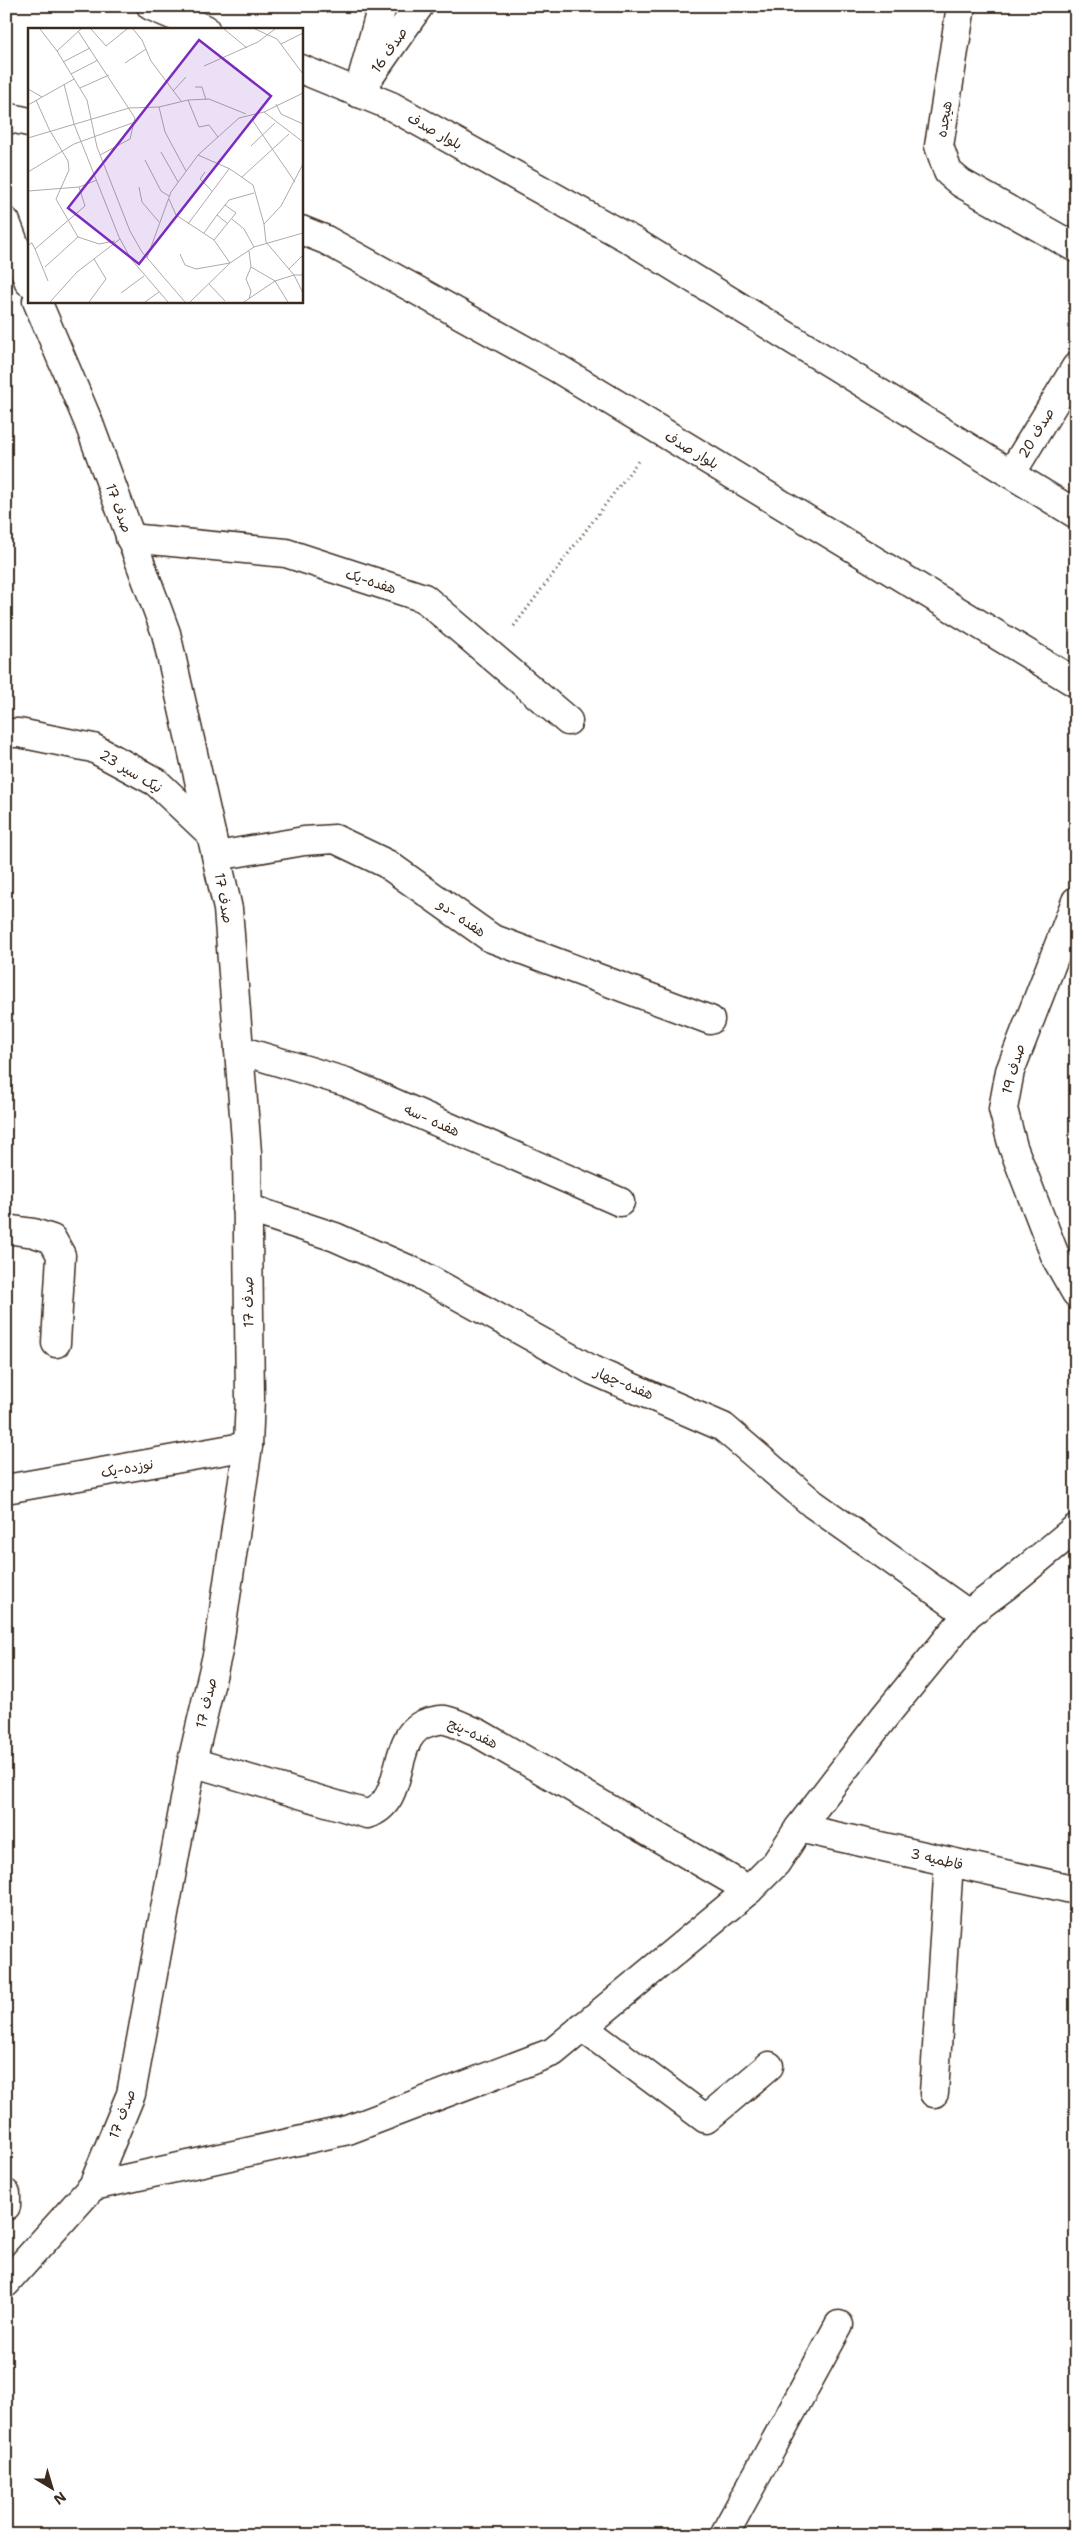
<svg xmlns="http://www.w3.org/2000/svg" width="1082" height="2541" viewBox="0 0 1082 2541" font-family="'Shantell Sans','Playpen Sans Arabic',sans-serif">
	<rect width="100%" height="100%" fill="#fff"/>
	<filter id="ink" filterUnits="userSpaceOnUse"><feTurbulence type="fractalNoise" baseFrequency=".02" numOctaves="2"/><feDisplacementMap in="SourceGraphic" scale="10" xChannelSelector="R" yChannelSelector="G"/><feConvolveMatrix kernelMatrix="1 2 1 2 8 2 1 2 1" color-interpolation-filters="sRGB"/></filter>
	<g filter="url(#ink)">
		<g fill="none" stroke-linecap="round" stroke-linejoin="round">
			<g stroke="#3b2a1e" stroke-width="31">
				<g id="street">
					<polyline points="961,6 939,146 948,172 961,183 1076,248"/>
					<polyline points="363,75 382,6"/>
					<polyline points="358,93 419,6"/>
					<polyline points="6,222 29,282"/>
					<polyline points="1011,474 1076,367"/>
					<polyline points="130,538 286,553 424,598 568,721"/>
					<polyline points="6,733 19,733 93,748 156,782 211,834"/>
					<polyline points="217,856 304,841 335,839 387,864 491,938 710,1020"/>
					<polyline points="1076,901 1010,1071 1003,1109 1013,1147 1056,1258 1076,1293"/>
					<polyline points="239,1050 346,1082 620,1202"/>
					<polyline points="247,1208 335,1237 421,1275 592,1370 723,1427 813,1504 968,1614"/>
					<polyline points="6,1229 34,1233 52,1239 61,1255 56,1343"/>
					<polyline points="6,1489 248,1446"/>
					<path d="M192,1762L367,1814C410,1802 387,1732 430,1722C435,1721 441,1719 445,1720C456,1722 467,1729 478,1733L749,1890"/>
					<polyline points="799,1828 1076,1890"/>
					<polyline points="582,2027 706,2119 769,2066"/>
					<polyline points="934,2093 949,1862"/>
					<polyline points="93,2186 348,2130 553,2052 749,1890 776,1863 799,1828 885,1716 968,1614 1007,1585 1076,1528"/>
					<polyline points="6,2194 6,2206"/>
					<polyline points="6,2283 93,2186 131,2094 192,1762 218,1651 248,1446 250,1398 247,1153 228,909 166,633 88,421 37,301"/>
					<polyline points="724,2535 839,2325"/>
				</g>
			</g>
			<g stroke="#3b2a1e" stroke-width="31">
				<g id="secondary">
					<polyline points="151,6 205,29"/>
					<polyline points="301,69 391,106 631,240 1076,514"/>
					<polyline points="6,117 29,122"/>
					<polyline points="301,230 326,240 557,368 1076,683"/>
				</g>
			</g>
			<polyline stroke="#3b2a1e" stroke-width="3" stroke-dasharray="1 4" stroke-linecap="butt" points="514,626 638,461"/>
			<use href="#street" stroke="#fff" stroke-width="28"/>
			<use href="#secondary" stroke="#fff" stroke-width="28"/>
		</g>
	</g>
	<g text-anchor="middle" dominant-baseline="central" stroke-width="4.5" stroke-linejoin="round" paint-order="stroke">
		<g font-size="14" fill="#3b2a1e" stroke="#fff">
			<text transform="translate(389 50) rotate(-55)">صدف 16</text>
			<text transform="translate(944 119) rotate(-81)">هیجده</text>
			<text transform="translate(435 131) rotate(29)">بلوار صدف</text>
			<text transform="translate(1036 433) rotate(-59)">صدف 20</text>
			<text transform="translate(692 450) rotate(31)">بلوار صدف</text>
			<text transform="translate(119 508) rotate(70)">صدف 17</text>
			<text transform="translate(371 581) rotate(18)">هفده-یک</text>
			<text transform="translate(131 771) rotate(31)">نیک سیر 23</text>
			<text transform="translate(224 898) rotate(80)">صدف 17</text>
			<text transform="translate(462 918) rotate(35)">هفده -دو</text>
			<text transform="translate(1013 1069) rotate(-74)">صدف 19</text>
			<text transform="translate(432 1120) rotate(24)">هفده -سه</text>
			<text transform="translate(248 1302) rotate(-91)">صدف 17</text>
			<text transform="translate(624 1383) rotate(23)">هفده-چهار</text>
			<text transform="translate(127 1468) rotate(-10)">نوزده-یک</text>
			<text transform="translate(206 1703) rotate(-77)">صدف 17</text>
			<text transform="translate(473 1733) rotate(25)">هفده-پنج</text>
			<text transform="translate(937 1859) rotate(13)">فاطمیه 3</text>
			<text transform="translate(122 2114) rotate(-69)">صدف 17</text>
		</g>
	</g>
	<g transform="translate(28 28)">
		<rect width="275" height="275" fill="#fff"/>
		<path fill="none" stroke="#b1aaa5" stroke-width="1" d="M12,1L29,23M53,1L29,23L59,72L69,119L102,203L114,224L157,274M63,1L78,18L99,1M105,1L114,12L123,33L153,73M196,1L219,20M227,1L249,11L275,46M50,3L107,90L102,111L72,127M253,16L275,5M35,34L62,20M97,35L118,21M176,38L230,14L247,1M43,46L70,32M36,56L46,96L91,209L103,231L140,274M167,59H174L178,72M52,60L81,47M0,61L14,69M145,63L158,49M8,72L21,101L40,133L41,142L28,171L50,209M160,72L171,99L181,97L190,109M248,76L253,86L275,96M0,77L46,51M131,79L137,104L158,143M230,84L225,93L267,154M236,84L275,114M0,110L101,80L131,79L160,72L181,71L218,86M223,118L247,95M133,124L150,154M170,127L202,141L225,157L236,196M117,132L133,163L141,168M275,136L253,178L236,196L238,214L266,247L275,265M0,144L46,116L107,94M177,144L172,151L184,163M214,149L261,106M111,159L114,174L131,194M0,163L51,159L69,152M141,171L148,187L186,212L202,235M189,187L201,172L226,165M204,191L216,201L226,219M160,196L201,141M176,205L189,187L200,196M186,212L208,185L197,177M0,217L4,215L7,221L57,178L51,159M7,221L20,253M221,223L223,239L218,251L223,263L221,271M152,226L157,237L168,241L202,235M119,230L143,164L170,127L211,90L236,84L275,65M17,239L50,209L71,216L87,213M223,239L247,253L260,274M261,241L275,227M181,256L197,273M93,265L116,248M22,274L49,244L92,211M61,274L78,251L66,231M117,274L131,264M162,274L202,235L226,219L275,205M216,274L247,253L266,247H275"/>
		<path fill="#7b2cbf" fill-opacity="0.15" stroke="#7b2cbf" stroke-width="2.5" d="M171,12L243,68L111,236L40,180Z"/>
		<rect width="275" height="275" fill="none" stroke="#3b2a1e" stroke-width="2.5"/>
	</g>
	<rect width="1082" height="2541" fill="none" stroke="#fff" stroke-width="25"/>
	<rect x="12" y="12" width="1057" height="2516" fill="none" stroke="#3b2a1e" stroke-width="2" filter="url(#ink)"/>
	<g transform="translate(52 2488) rotate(142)" stroke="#ffffff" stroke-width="4" paint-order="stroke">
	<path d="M0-4L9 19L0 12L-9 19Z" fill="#3b2a1e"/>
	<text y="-8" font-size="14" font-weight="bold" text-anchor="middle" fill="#3b2a1e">N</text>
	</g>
</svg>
